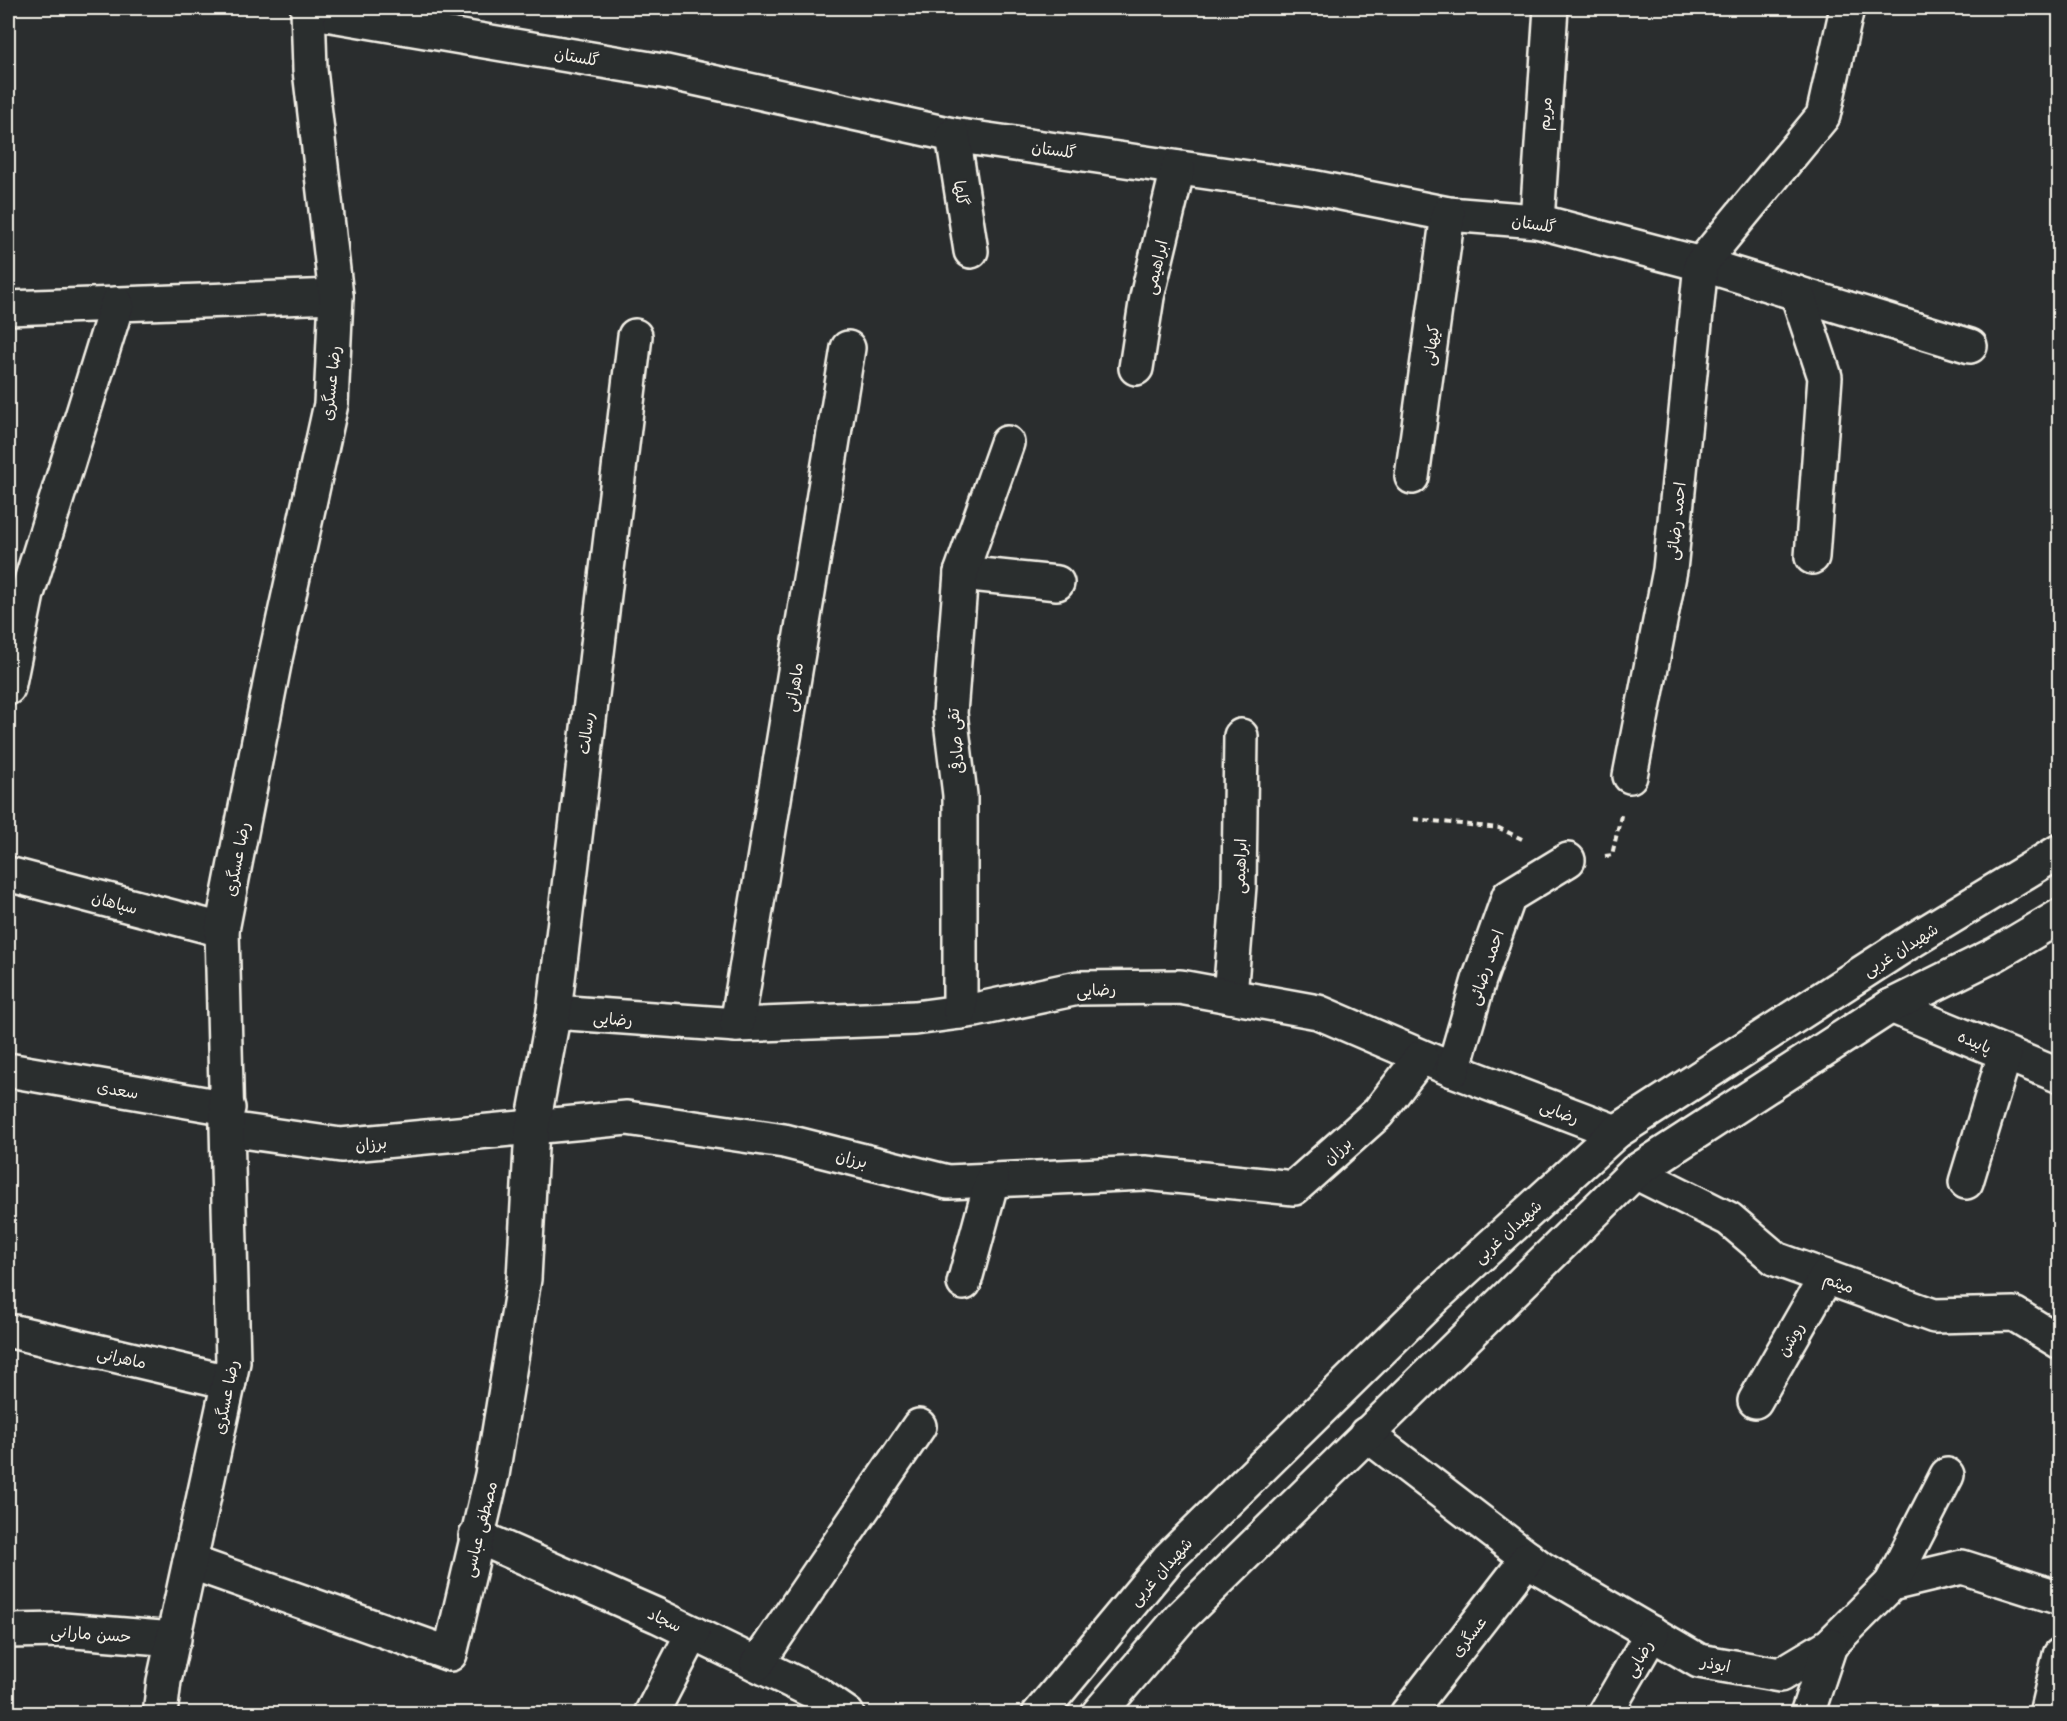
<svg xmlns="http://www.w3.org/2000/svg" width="2067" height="1721" viewBox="0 0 2067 1721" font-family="Mali,'Playpen Sans Arabic',sans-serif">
	<rect width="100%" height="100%" fill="#2a2d2e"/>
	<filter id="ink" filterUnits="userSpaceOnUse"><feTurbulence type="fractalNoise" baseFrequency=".0167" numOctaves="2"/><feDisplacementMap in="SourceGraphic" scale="12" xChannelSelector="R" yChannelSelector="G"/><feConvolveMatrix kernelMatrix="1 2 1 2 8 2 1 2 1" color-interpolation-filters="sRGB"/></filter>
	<g filter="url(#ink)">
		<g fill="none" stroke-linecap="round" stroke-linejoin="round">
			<g stroke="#f4f1e8" stroke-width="38">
				<g id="minor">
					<polyline points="308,11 662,71 953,135 1311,187 1448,214 1537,221 1701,264 1970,346"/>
					<polyline points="953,135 971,251"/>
					<polyline points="1537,221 1551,8"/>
					<polyline points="1797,293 1825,377 1812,557"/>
					<polyline points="8,308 336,296"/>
					<polyline points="1136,368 1147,297 1178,168"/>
					<polyline points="1412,477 1448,214"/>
					<polyline points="961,573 1057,583"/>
					<polyline points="8,688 27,594 117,304"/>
					<polyline points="1630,776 1670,570 1701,264 1823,116 1847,8"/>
					<polyline points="8,874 222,930"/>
					<polyline points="1230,996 1239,886 1241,736"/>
					<polyline points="1891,1006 2060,1076"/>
					<polyline points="554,1012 737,1025 915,1018 975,1010 1078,988 1180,987 1318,1012 1453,1070 1616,1132"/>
					<polyline points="960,1012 960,795 950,713 961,573 1007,443"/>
					<polyline points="737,1025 848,348"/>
					<polyline points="8,1070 228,1108"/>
					<polyline points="1453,1070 1479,980 1509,896 1568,860"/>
					<polyline points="228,1129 341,1145 627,1118 784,1141 948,1182 1145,1173 1294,1188 1378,1113 1421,1057"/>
					<polyline points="1635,1172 1729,1219 1776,1259 1934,1316 2014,1314 2060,1342"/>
					<polyline points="1966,1182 2005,1054"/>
					<polyline points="964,1283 992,1180"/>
					<polyline points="15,1332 229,1382"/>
					<polyline points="1755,1401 1826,1277"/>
					<polyline points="1366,1434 1542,1569 1699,1661 1780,1675 1830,1645 1891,1584 1962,1567 2060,1598"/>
					<polyline points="476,1536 658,1616 818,1694 847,1714"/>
					<polyline points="190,1562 450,1654 492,1475 524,1279 532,1129 554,1012 635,336"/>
					<polyline points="1891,1584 1947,1475"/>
					<polyline points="8,1631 63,1630 174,1639"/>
					<polyline points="757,1664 919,1426"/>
					<polyline points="160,1714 164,1681 233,1362 222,930 275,659 331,404 336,296 310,70 308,8"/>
					<polyline points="651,1714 693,1633"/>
					<polyline points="1407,1714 1528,1558"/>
					<polyline points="1605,1714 1652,1633"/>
					<polyline points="1807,1714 1830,1645"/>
					<polyline points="2046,1714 2060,1655"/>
				</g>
			</g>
			<g stroke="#f4f1e8" stroke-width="38">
				<g id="major">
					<polyline points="1039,1714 1168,1559 1436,1296 1616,1132 1905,945 2060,851"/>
					<polyline points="1098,1714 1181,1617 1635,1172 1891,1006 1996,954 2060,916"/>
				</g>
			</g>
			<g stroke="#f4f1e8" stroke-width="4" stroke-dasharray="6 4.5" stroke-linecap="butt">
				<polyline points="1414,819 1499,828 1524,840"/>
				<polyline points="1605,856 1612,855 1622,811"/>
			</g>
			<use href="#minor" stroke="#2a2d2e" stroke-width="33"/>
			<use href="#major" stroke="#2a2d2e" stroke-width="33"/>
		</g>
	</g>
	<g text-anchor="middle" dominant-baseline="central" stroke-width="4.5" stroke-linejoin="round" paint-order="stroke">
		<g font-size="16" fill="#f4f1e8" stroke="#2a2d2e">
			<text transform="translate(577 56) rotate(10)">گلستان</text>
			<text transform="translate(1544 114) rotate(-86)">مریم</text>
			<text transform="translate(1054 149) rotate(8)">گلستان</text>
			<text transform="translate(962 193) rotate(82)">گلها</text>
			<text transform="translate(1534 223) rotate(9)">گلستان</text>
			<text transform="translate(1155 267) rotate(-77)">ابراهیمی</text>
			<text transform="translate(1430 345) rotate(-82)">کیهانی</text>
			<text transform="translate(330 383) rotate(-84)">رضا عسگری</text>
			<text transform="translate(1675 521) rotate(-84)">احمد رضائی</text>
			<text transform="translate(793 687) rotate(-81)">ماهرانی</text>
			<text transform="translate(585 733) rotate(-83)">رسالت</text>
			<text transform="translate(955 741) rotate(-95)">تقی صادقی</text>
			<text transform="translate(236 859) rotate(-79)">رضا عسگری</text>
			<text transform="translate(1239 866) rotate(-88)">ابراهیمی</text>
			<text transform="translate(115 902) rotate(15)">سپاهان</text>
			<text transform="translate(1900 949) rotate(-32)">شهیدان غربی</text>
			<text transform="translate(1485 967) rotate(-71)">احمد رضائی</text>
			<text transform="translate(1096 989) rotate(-3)">رضایی</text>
			<text transform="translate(613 1018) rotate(4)">رضایی</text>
			<text transform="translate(1975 1041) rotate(23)">پابیده</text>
			<text transform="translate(118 1089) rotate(10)">سعدی</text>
			<text transform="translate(1560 1111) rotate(21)">رضایی</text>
			<text transform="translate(371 1143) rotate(-5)">برزان</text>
			<text transform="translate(1337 1150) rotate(-42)">برزان</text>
			<text transform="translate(852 1158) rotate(14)">برزان</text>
			<text transform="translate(1507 1231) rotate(-42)">شهیدان غربی</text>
			<text transform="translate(1839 1282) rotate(20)">میثم</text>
			<text transform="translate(1790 1339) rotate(-60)">روشن</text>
			<text transform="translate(122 1357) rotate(13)">ماهرانی</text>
			<text transform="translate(225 1397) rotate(-79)">رضا عسگری</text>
			<text transform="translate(479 1529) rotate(-76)">مصطفی عباسی</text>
			<text transform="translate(1160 1571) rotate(-48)">شهیدان غربی</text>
			<text transform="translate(665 1619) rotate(25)">سجاد</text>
			<text transform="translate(91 1633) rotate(4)">حسن مارانی</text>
			<text transform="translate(1468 1636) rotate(-52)">عسگری</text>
			<text transform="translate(1638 1658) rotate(-60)">رضایی</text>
			<text transform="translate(1716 1663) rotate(12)">ابوذر</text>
		</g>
	</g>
	<rect width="2067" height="1721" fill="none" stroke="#2a2d2e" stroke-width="30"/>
	<rect x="15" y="15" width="2037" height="1691" fill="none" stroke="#f4f1e8" stroke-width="2" filter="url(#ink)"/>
</svg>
